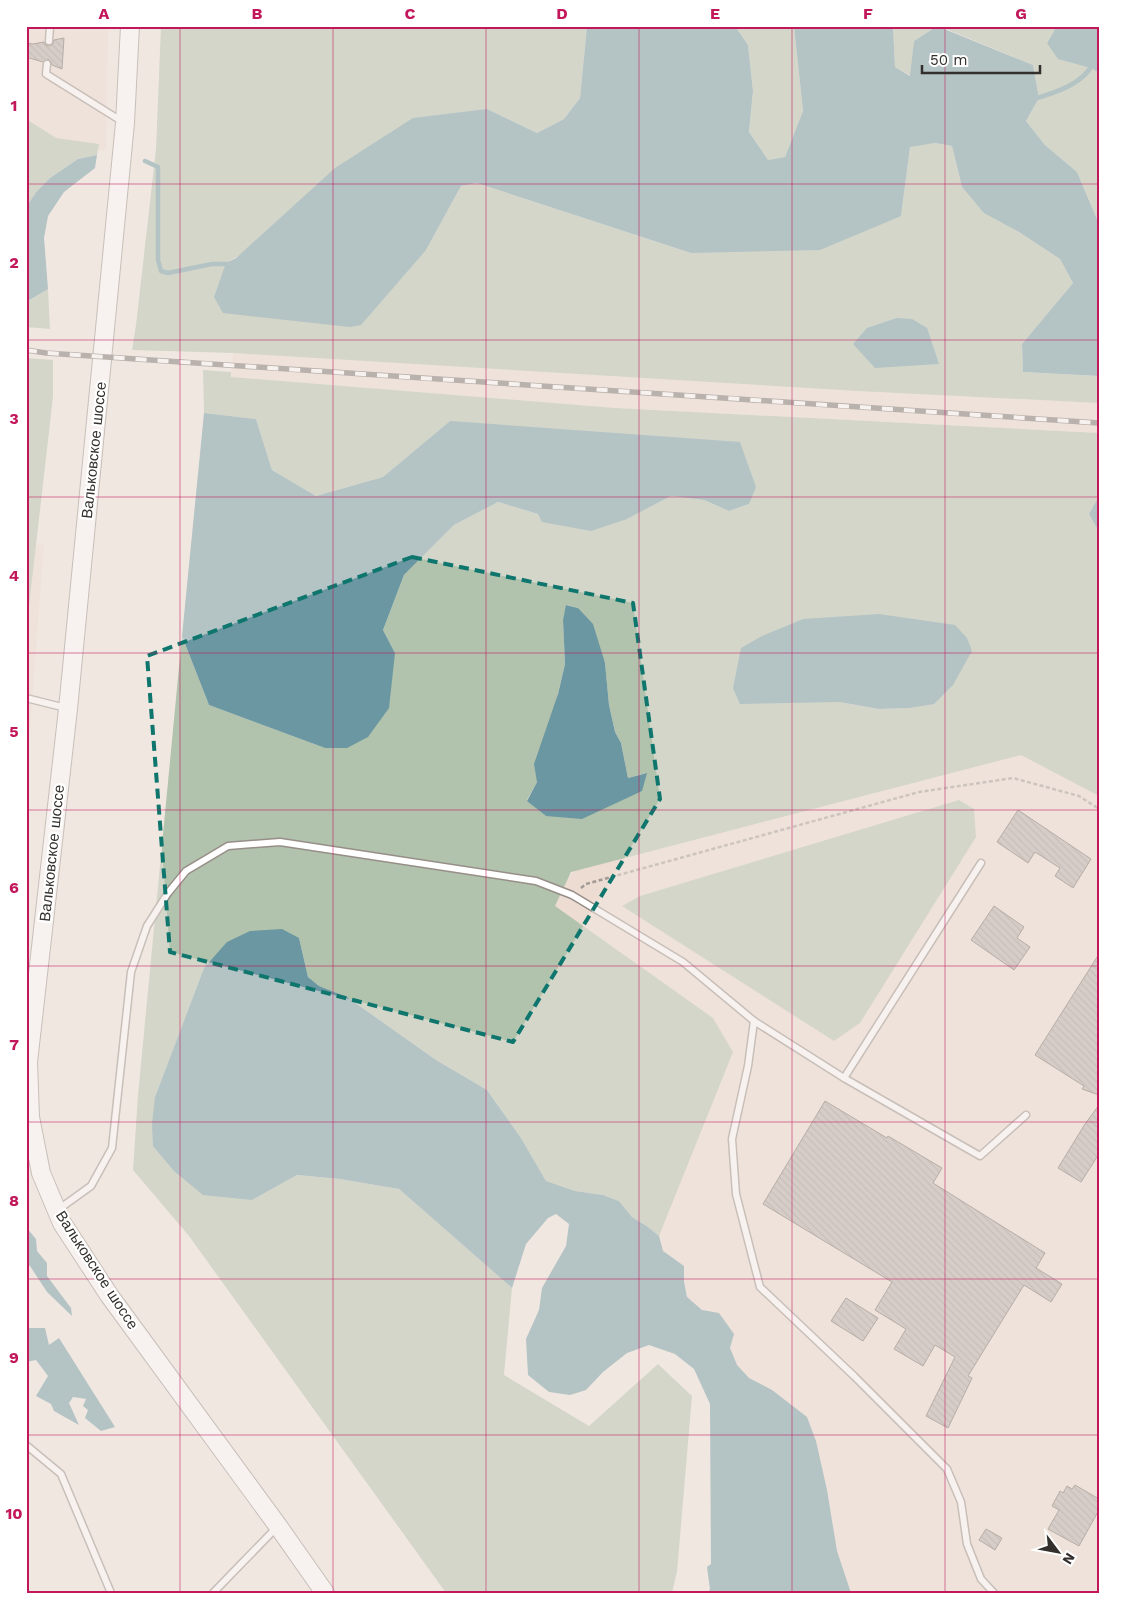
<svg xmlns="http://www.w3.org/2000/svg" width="1125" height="1619" viewBox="0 0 1125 1619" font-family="'Work Sans',sans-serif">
	<defs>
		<pattern id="building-back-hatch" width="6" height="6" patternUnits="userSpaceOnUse" patternTransform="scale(1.25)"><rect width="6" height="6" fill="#b8aea8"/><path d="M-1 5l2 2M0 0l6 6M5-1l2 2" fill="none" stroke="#968e89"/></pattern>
	</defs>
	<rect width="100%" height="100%" fill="#f1e7e1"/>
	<g fill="#eddcd1">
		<polygon points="26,26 108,26 106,150 56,148 26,130"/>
		<polygon points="233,353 1099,403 1099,433 615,408 231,377"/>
		<polygon points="44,544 26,781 26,546"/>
		<polygon points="1005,743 1099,792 1099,1593 833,1593 670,1319 534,919 596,844"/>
	</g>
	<g fill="#b1c2ad" fill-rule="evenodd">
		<polygon points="161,26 587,26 580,98 564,119 537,133 487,109 226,263 426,250 461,186 477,183 691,253 901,216 910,146 935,143 952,146 962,187 984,212 1019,232 1060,259 1073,283 1022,344 1023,372 1099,376 1099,403 858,391 233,353 132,350 136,325 156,149"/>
		<polygon points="735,26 794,26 803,111 785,157 768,160 749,132 753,91 748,45"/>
		<polygon points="893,26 937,26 914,41 911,76 895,67"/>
		<polygon points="939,26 1057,26 1047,43 1099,73 1099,224 1077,172 1045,145 1026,121 1039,98 1033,65"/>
		<polygon points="26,119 56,138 99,144 97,155 78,159 50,178 37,191 26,207"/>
		<polygon points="48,289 50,329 26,327 26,298 31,300"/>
		<polygon points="26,358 53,360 53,397 26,632"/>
		<path d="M203,370L231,372V377L615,408L1099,433V496L1089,514L1099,532V796L1021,755L571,872L555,906L713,1018L733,1052L659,1236L648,1227L632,1217L619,1201L603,1195L575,1191L546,1181L521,1138L487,1090L436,1060L347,997L319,986L308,977L299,938L204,968L155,1097L252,1200L297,1175L340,1179L399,1189L512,1288L504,1375L589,1426L658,1364L692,1396L677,1572L672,1593H446L189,1236L133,1170L138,1095L182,636L209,705L325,748L395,653L383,630L404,575L454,525L498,502L538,514L627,519L671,496L704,500L729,511L749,504L450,421L383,477L316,496L272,470L256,419L204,413ZM567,605L578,608L605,663L609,705L615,732L621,743L628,778L646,773L546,816L527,800L537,782L565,664L563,620ZM733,688L909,708L879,709L839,702H777Z"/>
		<polygon points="959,800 974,809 976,837 860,1023 834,1041 622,906 640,896"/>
	</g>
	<g fill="#6a97a1">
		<polygon points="587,26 735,26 748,45 753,91 749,132 768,160 785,157 803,111 794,26 893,26 895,67 910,76 914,41 937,26 1033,65 1039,98 1026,121 1045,145 1077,172 1099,224 1099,376 1023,372 1022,344 1073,283 1060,259 1019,232 984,213 962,187 952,146 935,143 910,147 901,216 820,250 691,253 477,183 461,186 426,250 361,325 350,327 223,313 214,297 226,263 236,258 335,168 413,118 487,109 537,133 564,119 580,98"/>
		<polygon points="1057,26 1099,26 1099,73 1091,68 1058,59 1047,43"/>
		<polygon points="97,155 95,168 64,192 48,216 44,238 48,289 30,300 26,298 26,207 37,191 50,178 78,159"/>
		<polygon points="897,318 912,319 927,328 939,364 875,368 853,344 867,328"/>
		<polygon points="204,413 256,419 272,470 316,496 383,477 450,421 740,442 756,487 749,504 729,511 704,500 671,496 627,519 591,531 542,522 538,514 498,502 454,525 404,575 383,630 395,653 389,708 368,737 347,748 325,748 209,705 182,636"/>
		<polygon points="1099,496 1099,532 1089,514"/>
		<polygon points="566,605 578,608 593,624 605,663 609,705 615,732 621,743 628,778 647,773 642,791 582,819 546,816 527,801 537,782 534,764 558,694 565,664 563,620"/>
		<polygon points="879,614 955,625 967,638 972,651 953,685 934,704 909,708 879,709 839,702 740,704 733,688 741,648 762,636 803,619"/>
		<polygon points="282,929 299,938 308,977 319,986 347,997 436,1060 487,1090 521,1138 546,1181 575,1191 603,1195 619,1201 632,1217 648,1227 659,1236 663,1251 684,1266 684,1282 687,1297 702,1310 719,1313 734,1334 730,1348 737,1365 749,1378 772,1390 807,1417 816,1441 827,1490 837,1551 851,1593 708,1593 710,1589 707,1567 711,1564 710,1404 694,1369 675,1354 649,1345 627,1353 603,1372 586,1390 570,1395 549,1392 528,1375 526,1339 539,1310 542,1288 566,1246 569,1224 556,1214 548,1218 526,1244 512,1288 399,1189 340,1179 297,1175 252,1200 203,1195 174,1171 153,1146 152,1124 155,1097 204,968 227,942 250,931"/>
		<polygon points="26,1227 36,1239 37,1251 47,1263 47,1276 71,1308 72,1316 47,1292 30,1266 26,1264"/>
		<polygon points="26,1328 45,1328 49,1345 59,1338 115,1427 101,1431 85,1418 88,1410 83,1406 86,1399 73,1397 69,1403 79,1425 54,1411 51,1404 36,1396 48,1376 36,1360 26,1362"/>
	</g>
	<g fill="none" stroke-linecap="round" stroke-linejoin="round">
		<g stroke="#6a97a1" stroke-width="4.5">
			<path d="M1034,99C1054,93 1084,84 1093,63"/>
			<polyline points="145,161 158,167 158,260 161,271 168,273 212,264 230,264"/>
		</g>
	</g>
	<g fill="url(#building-back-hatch)" stroke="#6f6660">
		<polygon points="64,38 62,69 52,65 51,62 48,59 43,62 26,57 26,43 33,44 44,42 46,45 49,46 53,44 54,40"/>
		<polygon points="1018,810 1091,859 1073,888 1055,876 1060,868 1035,852 1028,863 997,842"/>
		<polygon points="994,906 1024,927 1017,938 1030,947 1014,970 971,940"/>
		<polygon points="1099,954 1099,1095 1082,1089 1084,1086 1035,1055"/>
		<polygon points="825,1101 887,1138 888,1136 942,1168 933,1183 1045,1253 1036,1268 1062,1284 1051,1302 1024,1285 968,1376 972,1378 948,1428 926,1416 955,1357 935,1345 923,1366 894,1349 906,1329 875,1310 892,1282 763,1204"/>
		<polygon points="1099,1105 1099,1154 1081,1182 1058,1168 1085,1124"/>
		<polygon points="846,1298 878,1318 863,1341 831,1321"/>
		<polygon points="1075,1485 1099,1499 1099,1510 1079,1546 1048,1529 1059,1510 1052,1506 1060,1491 1063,1493 1067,1486 1072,1489"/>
		<polygon points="986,1529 1002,1538 995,1550 979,1540"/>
	</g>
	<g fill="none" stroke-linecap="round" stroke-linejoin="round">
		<g stroke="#978e88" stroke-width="9">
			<g id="lane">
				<polyline points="49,41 50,26"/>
				<polyline points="47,64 46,74 123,122"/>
				<polyline points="26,698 66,708"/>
				<polyline points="754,1021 748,1066 732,1139 736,1194 760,1287 854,1376 947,1469 961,1502 967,1544 981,1579 994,1593"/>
				<polyline points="844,1078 981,863"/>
				<polyline points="59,1209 91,1186 112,1148 131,972 147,926 168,893 186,871 228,846 280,842 536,881 572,895 683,962 754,1021 844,1078 980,1156 1026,1115"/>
				<polyline points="26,1445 61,1474 111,1593"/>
				<polyline points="213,1593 277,1527"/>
			</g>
		</g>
		<g stroke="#978e88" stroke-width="20">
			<polyline id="secondary" points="130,26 125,123 68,709 28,1062 30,1117 41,1173 62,1223 109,1295 278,1526 325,1593"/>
		</g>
		<polyline stroke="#a19a95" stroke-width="2.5" stroke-dasharray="4 2.5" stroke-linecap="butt" points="581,888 586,884 919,792 1013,778 1079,796 1099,809"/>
		<use href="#lane" stroke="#fff" stroke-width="6"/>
		<use href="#secondary" stroke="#fff" stroke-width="18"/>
		<g stroke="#76706c" stroke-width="5.5">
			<polyline id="rail" points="26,350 46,353 1099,423"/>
		</g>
		<use href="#rail" stroke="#fff" stroke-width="4" stroke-dasharray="11" stroke-linecap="butt"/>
	</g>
	<path d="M0 0H1125V1619H0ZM412,557L633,603L660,799L513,1042L170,952L147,656Z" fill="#f1e7e1" fill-opacity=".55" fill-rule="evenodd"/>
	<path fill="none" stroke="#0f766e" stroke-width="4" stroke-dasharray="10 6" stroke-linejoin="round" d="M412,557L633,603L660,799L513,1042L170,952L147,656Z"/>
	<path fill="none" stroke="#c2185b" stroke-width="1" stroke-opacity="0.55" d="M180,26V1593M333,26V1593M486,26V1593M639,26V1593M792,26V1593M945,26V1593M26,184H1099M26,340H1099M26,497H1099M26,653H1099M26,810H1099M26,966H1099M26,1122H1099M26,1279H1099M26,1435H1099"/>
	<g text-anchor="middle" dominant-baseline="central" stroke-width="4.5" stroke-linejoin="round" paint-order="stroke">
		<g font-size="15" fill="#322f2c" stroke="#fff">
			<text transform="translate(94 450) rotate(-84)">Вальковское шоссе</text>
			<text transform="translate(52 853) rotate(-84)">Вальковское шоссе</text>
			<text transform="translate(97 1270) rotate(57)">Вальковское шоссе</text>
		</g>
	</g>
	<rect width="1125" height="1619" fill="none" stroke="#ffffff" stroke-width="55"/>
	<g transform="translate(1058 1552) rotate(122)" stroke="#ffffff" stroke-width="4" paint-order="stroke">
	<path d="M0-4L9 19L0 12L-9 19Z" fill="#322f2c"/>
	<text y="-8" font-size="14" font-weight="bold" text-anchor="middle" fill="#322f2c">N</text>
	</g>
	<path d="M922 65v8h118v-8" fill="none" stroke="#322f2c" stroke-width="2.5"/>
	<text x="930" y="65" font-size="15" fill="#322f2c" stroke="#ffffff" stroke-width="4" paint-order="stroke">50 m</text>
	<rect x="28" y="28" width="1070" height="1564" fill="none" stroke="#c2185b" stroke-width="2"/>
	<g font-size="16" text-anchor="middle" font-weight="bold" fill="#c2185b">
		<text x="104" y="19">A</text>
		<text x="257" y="19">B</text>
		<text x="410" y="19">C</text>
		<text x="562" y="19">D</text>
		<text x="715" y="19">E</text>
		<text x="868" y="19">F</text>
		<text x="1021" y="19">G</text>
		<text x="14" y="111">1</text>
		<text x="14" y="268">2</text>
		<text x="14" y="424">3</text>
		<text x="14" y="581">4</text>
		<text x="14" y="737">5</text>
		<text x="14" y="893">6</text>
		<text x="14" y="1050">7</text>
		<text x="14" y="1206">8</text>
		<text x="14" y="1363">9</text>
		<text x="14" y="1519">10</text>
	</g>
</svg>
